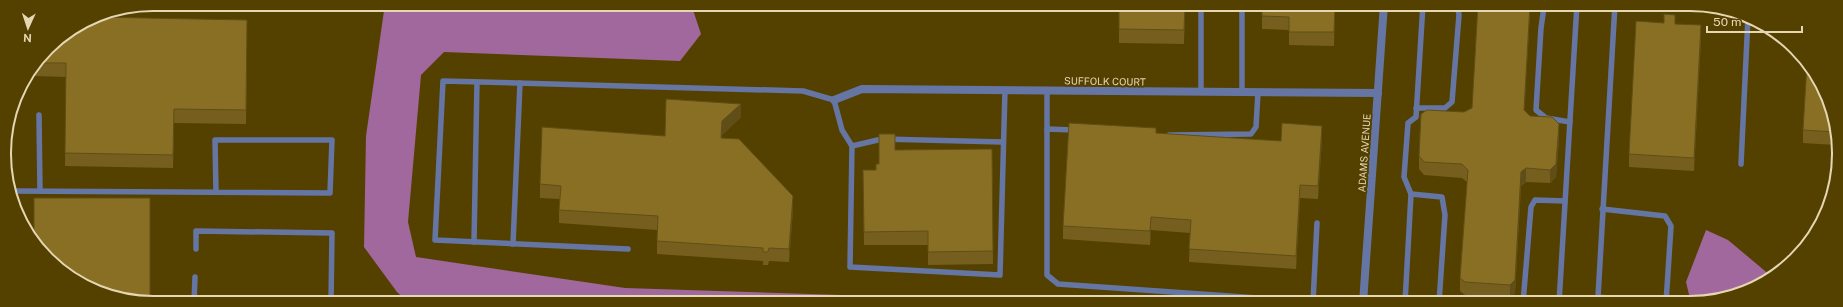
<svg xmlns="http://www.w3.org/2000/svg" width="1843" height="307" viewBox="0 0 1843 307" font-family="'Public Sans',sans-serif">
	<rect width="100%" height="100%" fill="#544100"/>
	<g fill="#a1689d">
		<polygon points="385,4 691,4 701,34 680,61 444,52 421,75 408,222 416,257 625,288 905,297 988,303 409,303 397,292 364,247 366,136"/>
		<polygon points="1706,230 1728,240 1771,276 1747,292 1700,303 1691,303 1686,282"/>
	</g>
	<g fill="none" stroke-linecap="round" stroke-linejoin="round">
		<g stroke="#6676a4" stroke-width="5.5">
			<polyline points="1201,4 1201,92"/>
			<polyline points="1615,4 1598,297 1660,303"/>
			<polyline points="1637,4 1694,9"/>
			<polyline points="1047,90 1047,275 1058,284 1328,303"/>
			<polyline points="1242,92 1242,4"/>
			<polyline points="1416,108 1445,108 1452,102 1459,15 1457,4"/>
			<polyline points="39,115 40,191"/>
			<polyline points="1570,122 1546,118 1536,110 1541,28 1544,7 1577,6"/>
			<polyline points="1047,129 1074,130"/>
			<polyline points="1169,135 1251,134 1256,127 1258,92"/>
			<polyline points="852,146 882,139 1003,142"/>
			<polyline points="1741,164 1748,17"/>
			<polyline points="11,191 330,193 332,140 215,140 216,192"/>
			<polyline points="1411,194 1442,197 1445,215 1439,303"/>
			<polyline points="1602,209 1665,216 1671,226 1666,303"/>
			<polyline points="474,242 477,82"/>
			<polyline points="513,244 520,83"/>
			<polyline points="196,249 196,231 332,233 331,303"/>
			<polyline points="628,249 435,240 443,81 803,91 834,100 842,130 852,146 850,267 1000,275 1005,90"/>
			<polyline points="1313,302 1317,223"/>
			<polyline points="194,303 195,277"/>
			<polyline points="1405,303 1411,194 1404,177 1408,123 1416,117 1423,4"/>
			<polyline points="1523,303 1531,207 1535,200 1565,201"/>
			<polyline points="1559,303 1577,4"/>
		</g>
		<polyline stroke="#6676a4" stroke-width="8" points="834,100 862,89 1378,93"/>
		<polyline stroke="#6676a4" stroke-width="8" points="1363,303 1384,4"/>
	</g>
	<g fill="#765f1e">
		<polygon points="1119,4 1185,4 1184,44 1119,43"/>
		<polygon points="1262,4 1335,4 1334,46 1289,45 1289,30 1262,29"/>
		<polygon points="1530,13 1524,111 1530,116 1559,137 1556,177 1550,183 1526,182 1521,186 1515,293 1510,298 1465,295 1460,291 1460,278 1467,182 1462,178 1424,175 1419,169 1419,156 1464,112 1472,108"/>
		<polygon points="247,20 246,124 174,123 173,168 65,166 66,77 35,76 35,66 48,48"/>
		<polygon points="1664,23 1675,24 1701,39 1694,171 1629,167 1629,154"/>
		<polygon points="1831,106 1836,145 1803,143 1803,130"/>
		<polygon points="741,117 722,135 722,138 793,209 789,262 769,261 768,265 763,265 763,261 657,254 657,230 559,223 559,210 560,199 540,198 540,184 665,136"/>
		<polygon points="1156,133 1281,141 1322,139 1318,199 1300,198 1296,269 1189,262 1190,233 1151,230 1150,245 1063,239 1063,226"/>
		<polygon points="992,149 993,264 928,265 928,245 864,245 863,170 876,170 879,164 895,150"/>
	</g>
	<g fill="#604e18">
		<polygon points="1530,4 1530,13 1524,123 1524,110"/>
		<polygon points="1701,25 1701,39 1694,171 1694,158"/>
		<polygon points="741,104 741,117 722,135 721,151 722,121"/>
		<polygon points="1559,124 1559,137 1556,177 1550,183 1550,170"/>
		<polygon points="1322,126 1322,139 1318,199 1318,186"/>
		<polygon points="1526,168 1526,182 1521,186 1515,293 1510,298 1510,285 1521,172"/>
		<polygon points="1300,185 1300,198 1296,269 1296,256"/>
		<polygon points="793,196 793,209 789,262 789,249"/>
		<polygon points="1151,217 1151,230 1150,245 1150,231"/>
	</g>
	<g fill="#896f23" stroke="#604e18">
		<polygon points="1119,4 1185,4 1184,30 1119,29"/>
		<polygon points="1262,4 1335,4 1334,32 1289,32 1289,17 1262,16"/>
		<polygon points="1478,4 1530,4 1524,110 1530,116 1552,117 1559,124 1556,164 1550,170 1526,168 1521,172 1515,280 1510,285 1465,282 1460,278 1468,170 1462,164 1424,162 1419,156 1421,114 1427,110 1464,112 1472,108"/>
		<polygon points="1664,14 1675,15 1675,24 1701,25 1694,158 1629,154 1636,21 1664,23"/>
		<polygon points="94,17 247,20 246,110 174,109 173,155 65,153 66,63 38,63 48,48"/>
		<polygon points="1807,63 1831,106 1835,132 1803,130"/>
		<polygon points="666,99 741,104 722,121 721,138 739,139 793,196 789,249 769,248 768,252 763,252 763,248 657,241 658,216 559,210 561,186 540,184 542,127 665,136"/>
		<polygon points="1069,123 1156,128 1156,133 1281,141 1282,123 1322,126 1318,186 1300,185 1296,256 1189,249 1191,220 1151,217 1150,231 1063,226"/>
		<polygon points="879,134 895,134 895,150 992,149 993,251 928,252 928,231 864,232 863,170 876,170 876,164 879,164"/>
		<polygon points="34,198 150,198 150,303 143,303 87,287 41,252 34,240"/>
	</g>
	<g text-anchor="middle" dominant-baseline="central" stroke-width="4" stroke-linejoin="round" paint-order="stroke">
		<g font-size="10" fill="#e5d7b4" stroke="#544100">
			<text transform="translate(1105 81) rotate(1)">SUFFOLK COURT</text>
			<text transform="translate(1364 153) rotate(-86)">ADAMS AVENUE</text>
		</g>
	</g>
	<path d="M0 0H1843V307H0ZM153 11H1690A142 142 0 0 1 1832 153V154A142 142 0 0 1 1690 296H153A142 142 0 0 1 11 154V153A142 142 0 0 1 153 11Z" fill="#544100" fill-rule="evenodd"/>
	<path fill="none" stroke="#e5d7b4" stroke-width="2" d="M153 11H1690A142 142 0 0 1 1832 153V154A142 142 0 0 1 1690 296H153A142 142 0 0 1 11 154V153A142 142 0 0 1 153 11Z"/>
	<g transform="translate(28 28) rotate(183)" stroke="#544100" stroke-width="3" paint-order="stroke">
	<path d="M0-3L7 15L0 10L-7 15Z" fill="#e5d7b4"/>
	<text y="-6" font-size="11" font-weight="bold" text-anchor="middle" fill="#e5d7b4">N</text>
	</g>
	<path d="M1707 26v6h95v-6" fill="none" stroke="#e5d7b4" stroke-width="2"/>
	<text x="1713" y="26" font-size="12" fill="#e5d7b4" stroke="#544100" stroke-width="3" paint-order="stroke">50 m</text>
</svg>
